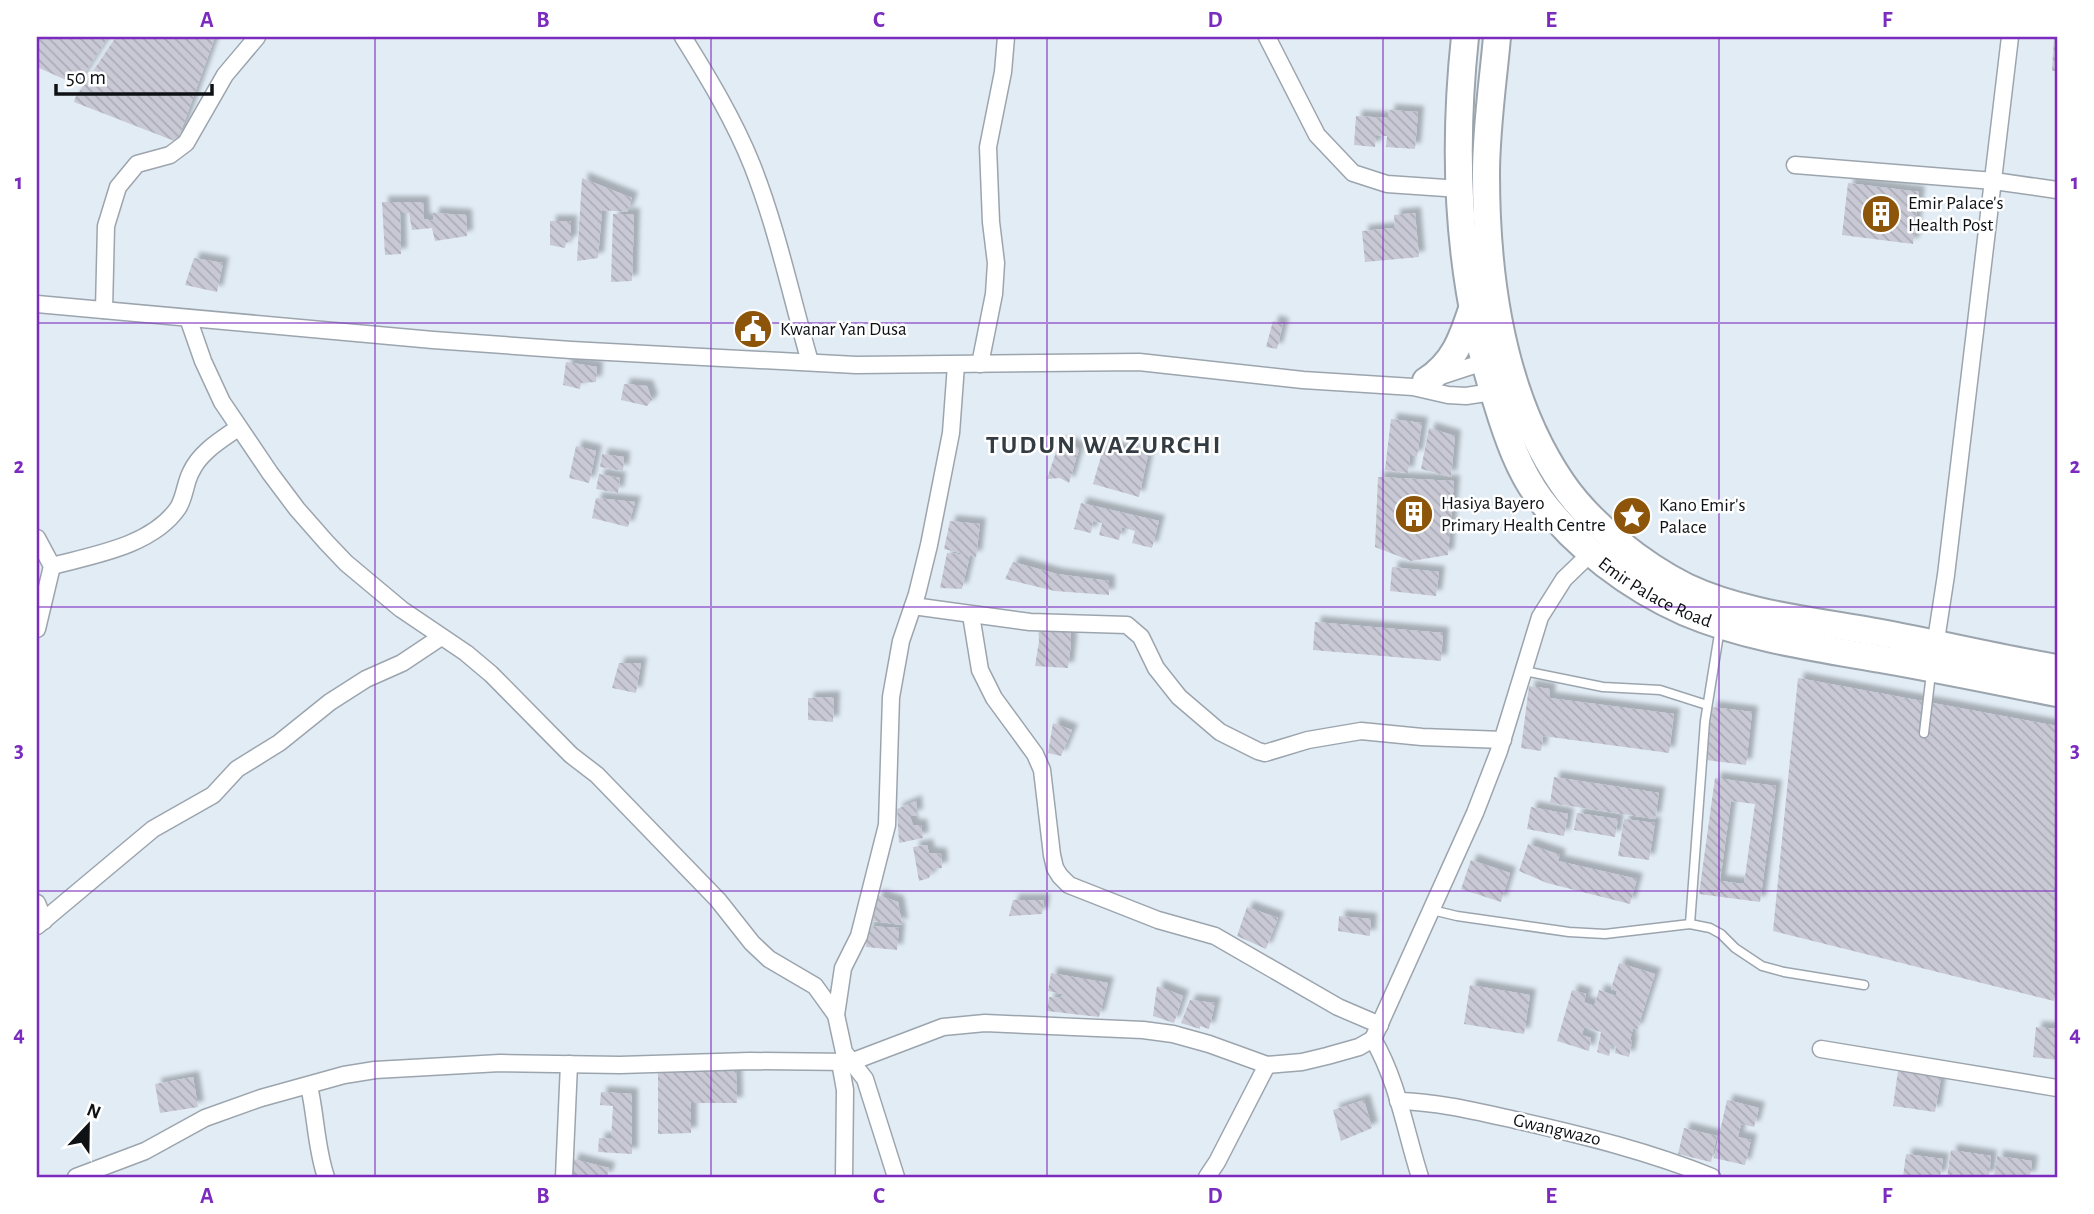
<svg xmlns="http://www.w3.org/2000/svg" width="2094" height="1214" viewBox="0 0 2094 1214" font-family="'Alegreya Sans',sans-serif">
	<defs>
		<pattern id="building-back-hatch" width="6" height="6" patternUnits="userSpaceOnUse" patternTransform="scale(1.75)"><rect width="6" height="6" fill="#c8c9d5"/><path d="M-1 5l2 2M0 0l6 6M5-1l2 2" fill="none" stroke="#abacb6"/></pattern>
		<filter id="shadow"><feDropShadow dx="6" dy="-6" stdDeviation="2" flood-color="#0004"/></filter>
	</defs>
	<rect width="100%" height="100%" fill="#e2ecf5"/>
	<g fill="url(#building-back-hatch)" fill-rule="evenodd" filter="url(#shadow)">
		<polygon points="37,37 108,37 77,85 37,67"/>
		<polygon points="116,37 215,37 177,142 74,102 75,98"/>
		<polygon points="2054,37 2057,37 2057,71 2052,71"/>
		<polygon points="1389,110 1418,112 1415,149 1386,147 1387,136 1376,135 1375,147 1354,145 1356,116 1388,118"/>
		<polygon points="582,178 632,198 627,212 602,210 598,258 577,261"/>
		<polygon points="1848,183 1919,192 1913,244 1842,235"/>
		<polygon points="382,202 423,202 424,219 433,221 433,213 466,215 467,236 435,241 432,228 412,230 409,213 400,213 401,254 385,255"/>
		<polygon points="1415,213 1419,257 1365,262 1362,231 1395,228 1394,215"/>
		<polygon points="613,214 634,214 632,281 611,282"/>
		<polygon points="550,221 571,221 571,241 566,243 565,248 550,245"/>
		<polygon points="194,258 223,263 217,292 185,285"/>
		<polygon points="1273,321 1283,324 1277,349 1266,347"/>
		<polygon points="566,362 597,367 596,382 581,383 580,389 563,385"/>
		<polygon points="624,384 647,386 652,400 647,406 621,400"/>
		<polygon points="1391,419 1422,423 1417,456 1410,456 1408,473 1385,470"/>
		<polygon points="1429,428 1455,436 1451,477 1421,469"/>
		<polygon points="1059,443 1069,443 1079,449 1069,483 1060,478 1047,479"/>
		<polygon points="576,446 596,451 589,483 569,478"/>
		<polygon points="1104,446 1148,455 1139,497 1093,484"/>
		<polygon points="602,454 624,457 623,471 600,467"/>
		<polygon points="599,474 620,478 618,493 596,489"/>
		<polygon points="1378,477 1454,481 1448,555 1411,561 1375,547"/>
		<polygon points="596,498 635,502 628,527 592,518"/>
		<polygon points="1081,503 1159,521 1152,548 1132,543 1135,531 1122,527 1119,540 1099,535 1102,523 1093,521 1091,533 1074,529"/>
		<polygon points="950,521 980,524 976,557 944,549"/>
		<polygon points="947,553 970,555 962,589 940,588"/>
		<polygon points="1013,562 1057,574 1109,581 1109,595 1055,591 1005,579"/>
		<polygon points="1392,567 1439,572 1436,596 1390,591"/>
		<polygon points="1315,622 1443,633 1441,661 1313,650"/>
		<polygon points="1038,624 1070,625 1071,643 1068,668 1035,666 1039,641"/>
		<polygon points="619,663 641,663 636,693 612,688"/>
		<polygon points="1798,678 2057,726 2057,983 2054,1001 1773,931"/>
		<polygon points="1529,686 1550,689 1549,698 1674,714 1669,753 1543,736 1541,751 1521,748"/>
		<polygon points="834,697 833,722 808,720 808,698"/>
		<polygon points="1712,707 1752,712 1746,765 1706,760"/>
		<polygon points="1053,723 1072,730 1061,756 1048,753"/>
		<polygon points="1554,777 1659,793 1655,819 1550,803"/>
		<path d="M1715,778L1776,786L1760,902L1699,894ZM1731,801L1755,804L1744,884L1720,881Z"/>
		<polygon points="916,801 917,815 910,816 913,825 921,825 923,838 899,843 897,809"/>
		<polygon points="1531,807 1568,814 1564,836 1527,829"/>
		<polygon points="1577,813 1618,819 1615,837 1574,830"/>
		<polygon points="1624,819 1655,823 1649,860 1618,856"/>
		<polygon points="1528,844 1560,855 1558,861 1637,879 1630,904 1547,883 1519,871"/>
		<polygon points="927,845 929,853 941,854 942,868 933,869 929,878 919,881 913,847"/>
		<polygon points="1471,860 1510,873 1501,902 1461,889"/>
		<polygon points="877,895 898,902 902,925 873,921"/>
		<polygon points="1013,900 1044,900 1042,914 1009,916"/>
		<polygon points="1247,907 1278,918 1266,949 1237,936"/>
		<polygon points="1339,916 1371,919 1370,936 1338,931"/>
		<polygon points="867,926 899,928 897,950 866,947"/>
		<polygon points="1619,963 1655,974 1637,1030 1633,1028 1630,1040 1632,1041 1629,1057 1615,1053 1616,1046 1611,1045 1609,1056 1597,1052 1601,1032 1584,1027 1582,1035 1591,1038 1589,1051 1557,1041 1572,990 1586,994 1584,1002 1594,1006 1599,990 1616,996 1617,991 1611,989"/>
		<polygon points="1051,973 1108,983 1099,1017 1047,1011 1049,997 1060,998 1063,994 1048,991"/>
		<polygon points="1470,985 1530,995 1524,1034 1464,1024"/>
		<polygon points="1157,986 1183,996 1174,1023 1153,1016"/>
		<polygon points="1190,1000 1215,1003 1209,1029 1200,1026 1200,1029 1181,1023"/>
		<polygon points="2036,1027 2057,1029 2057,1060 2033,1057"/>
		<polygon points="658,1071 736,1071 737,1103 691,1103 691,1133 658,1134"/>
		<polygon points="1898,1071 1941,1077 1935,1112 1893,1106"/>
		<polygon points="193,1077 198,1107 160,1113 155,1084"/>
		<polygon points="601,1092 632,1094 632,1154 598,1152 599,1138 611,1139 613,1106 600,1105"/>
		<polygon points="1364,1100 1372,1128 1341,1141 1333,1110"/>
		<polygon points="1727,1100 1759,1108 1754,1127 1741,1124 1738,1137 1751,1140 1745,1165 1714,1158"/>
		<polygon points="1684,1128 1717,1136 1711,1162 1678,1154"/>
		<polygon points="1951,1150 1991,1156 1989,1177 1947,1177"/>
		<polygon points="1906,1154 1943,1159 1940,1177 1903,1177"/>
		<polygon points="1997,1156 2032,1161 2030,1177 1994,1177"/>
		<polygon points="573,1159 609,1168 607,1177 568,1177"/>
	</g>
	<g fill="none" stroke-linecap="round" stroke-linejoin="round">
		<g stroke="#9ca5ae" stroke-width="11">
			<g id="service">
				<polyline points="1524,671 1603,687 1660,690 1707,705"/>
				<polyline points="1924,733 1931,673"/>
				<polyline points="1432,910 1457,916 1569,932 1605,934 1690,924 1710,928 1721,934 1735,948 1762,966 1784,972 1864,985"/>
				<polyline points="1690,924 1705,721 1720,628"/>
			</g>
		</g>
		<g stroke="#9ca5ae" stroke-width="19">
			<g id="minor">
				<path d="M683,37C708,77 734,120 752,165C777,228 791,296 810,362"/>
				<polyline points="1267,37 1317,135 1353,173 1387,184 1460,189"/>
				<polyline points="1795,165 1994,181 2057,190"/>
				<polyline points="37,304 433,340 571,350 856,365 1139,362 1303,380 1413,387 1448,395 1466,396 1499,391"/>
				<polyline points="104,310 106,226 118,187 137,164 170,155 186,143 225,75 257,37"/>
				<polyline points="188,318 203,361 222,402 270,473 297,509 326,542 346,563 401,609 466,653 491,674 571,755 597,775 718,900 752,943 769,959 815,986 836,1015"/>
				<polyline points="980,364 994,294 996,263 991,222 988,147 1003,72 1006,37"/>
				<polyline points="1438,377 1490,360"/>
				<polyline points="37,538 52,566 37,629"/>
				<path d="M52,566C93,555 152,546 178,508C185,497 185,483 191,472C200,452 221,440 238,428"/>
				<polyline points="913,606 1030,622 1127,625 1141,637 1156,668 1179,697 1220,732 1258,751 1265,753 1308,740 1361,731 1422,737 1503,740"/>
				<polyline points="971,615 980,670 994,698 1035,754 1042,770 1052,855 1055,868 1060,876 1069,885 1158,920 1215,936 1338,1007 1380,1025"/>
				<polyline points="1934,653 1946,575 2010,37"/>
				<polyline points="37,903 44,921"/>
				<polyline points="37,926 153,829 213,795 237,769 279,743 330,702 366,679 402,663 441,637"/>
				<polyline points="1821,1049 2057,1088"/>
				<polyline points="840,1062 845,1090 844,1177"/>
				<path d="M309,1086C316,1116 316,1148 326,1177"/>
				<path d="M1398,1101C1440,1102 1479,1112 1520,1121C1586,1136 1650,1152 1712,1177"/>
				<polyline points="76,1177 145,1151 205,1118 261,1098 344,1075 375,1070 500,1063 620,1065 750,1061 851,1062 943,1027 985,1023 1143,1030 1173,1034 1209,1044 1267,1065 1302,1062 1327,1056 1359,1047 1373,1039"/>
				<polyline points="564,1177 569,1064"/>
				<polyline points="896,1177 865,1079 844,1052 836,1015 843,968 859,936 887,825 891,697 901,641 917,594 929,545 951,433 956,365"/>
				<polyline points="1207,1177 1217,1162 1267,1065"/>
				<path d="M1420,1177C1405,1130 1398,1082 1373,1039L1475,813L1499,751L1540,617L1564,579L1592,552"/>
			</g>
		</g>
		<g stroke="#9ca5ae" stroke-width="30">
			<g id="primary">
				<path id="s1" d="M1465,37C1452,159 1458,285 1497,403C1507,436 1519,471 1540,499C1576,547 1630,588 1685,612C1749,639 1818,648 1886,660C1943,670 2000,682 2057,693"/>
				<path d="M1497,37C1493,82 1486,128 1486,174C1486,277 1502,395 1562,483C1590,524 1642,565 1686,587C1745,615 1818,621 1881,633C1940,644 1998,658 2057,668"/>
				<path d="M1426,381C1454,363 1462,339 1472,309"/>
			</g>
		</g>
		<use href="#service" stroke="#fff" stroke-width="8"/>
		<use href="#minor" stroke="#fff" stroke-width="16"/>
		<use href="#primary" stroke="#fff" stroke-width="26"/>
	</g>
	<path fill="none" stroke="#7b2cbf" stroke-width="2" stroke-opacity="0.55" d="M375,37V1177M711,37V1177M1047,37V1177M1383,37V1177M1719,37V1177M37,323H2057M37,607H2057M37,891H2057"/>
	<defs>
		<g id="building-disc" transform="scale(2.0125)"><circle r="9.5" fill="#8c550a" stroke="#fff"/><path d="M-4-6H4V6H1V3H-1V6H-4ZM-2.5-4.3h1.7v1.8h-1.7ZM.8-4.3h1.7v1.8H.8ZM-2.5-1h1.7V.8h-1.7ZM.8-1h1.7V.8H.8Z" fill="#fff"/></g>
		<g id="civic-disc" transform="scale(2.0125)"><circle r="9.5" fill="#8c550a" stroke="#fff"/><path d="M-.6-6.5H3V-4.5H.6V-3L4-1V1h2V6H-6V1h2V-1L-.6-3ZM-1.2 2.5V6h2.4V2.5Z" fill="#fff"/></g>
		<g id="sight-disc" transform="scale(2.0125)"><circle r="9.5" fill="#8c550a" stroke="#fff"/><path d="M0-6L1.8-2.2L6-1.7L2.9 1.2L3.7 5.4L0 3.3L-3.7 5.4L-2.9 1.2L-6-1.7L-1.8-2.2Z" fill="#fff"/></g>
	</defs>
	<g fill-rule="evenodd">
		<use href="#building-disc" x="1881" y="214"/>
		<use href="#civic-disc" x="753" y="329"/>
		<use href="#building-disc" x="1414" y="514"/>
		<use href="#sight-disc" x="1632" y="516"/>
	</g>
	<g text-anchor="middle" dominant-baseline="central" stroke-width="5" stroke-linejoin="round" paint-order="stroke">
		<g font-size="19" fill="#0e1215" stroke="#fff" text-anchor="start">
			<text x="1908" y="203">Emir Palace's<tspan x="1908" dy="22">Health Post</tspan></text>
			<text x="780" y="329">Kwanar Yan Dusa</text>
			<text x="1441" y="503">Hasiya Bayero<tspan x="1441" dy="22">Primary Health Centre</tspan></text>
			<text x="1659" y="505">Kano Emir's<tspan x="1659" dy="22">Palace</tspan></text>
		</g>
		<g font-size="19" fill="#0e1215" stroke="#fff">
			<text stroke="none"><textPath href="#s1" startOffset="626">Emir Palace Road</textPath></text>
			<text transform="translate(1557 1130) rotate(13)">Gwangwazo</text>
		</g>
		<g font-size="26" font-weight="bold" letter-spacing="2" fill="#343c43" stroke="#fff">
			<text x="1104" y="445">TUDUN WAZURCHI</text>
		</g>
	</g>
	<rect width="2094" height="1214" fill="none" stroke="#ffffff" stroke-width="77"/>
	<g transform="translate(88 1126) rotate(22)" stroke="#ffffff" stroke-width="5" paint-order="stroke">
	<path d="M0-5L12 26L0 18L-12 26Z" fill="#0e1215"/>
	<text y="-10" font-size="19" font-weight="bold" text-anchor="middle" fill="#0e1215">N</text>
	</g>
	<path d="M56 84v10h156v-10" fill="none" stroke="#0e1215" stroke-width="3.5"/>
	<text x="66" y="84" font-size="21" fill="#0e1215" stroke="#ffffff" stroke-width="5" paint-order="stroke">50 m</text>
	<rect x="38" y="38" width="2018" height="1138" fill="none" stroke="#7b2cbf" stroke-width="2.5"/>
	<g font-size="23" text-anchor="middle" font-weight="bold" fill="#7b2cbf">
		<text x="207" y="27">A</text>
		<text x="543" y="27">B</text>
		<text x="879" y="27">C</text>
		<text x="1215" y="27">D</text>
		<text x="1551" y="27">E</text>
		<text x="1887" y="27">F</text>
		<text x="19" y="189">1</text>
		<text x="2075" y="189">1</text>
		<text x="19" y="473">2</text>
		<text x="2075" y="473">2</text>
		<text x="19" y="757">3</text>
		<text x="2075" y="757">3</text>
		<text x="19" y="1041">4</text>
		<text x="2075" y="1041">4</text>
		<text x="207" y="1203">A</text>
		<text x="543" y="1203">B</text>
		<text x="879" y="1203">C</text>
		<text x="1215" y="1203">D</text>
		<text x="1551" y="1203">E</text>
		<text x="1887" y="1203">F</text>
	</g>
</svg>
